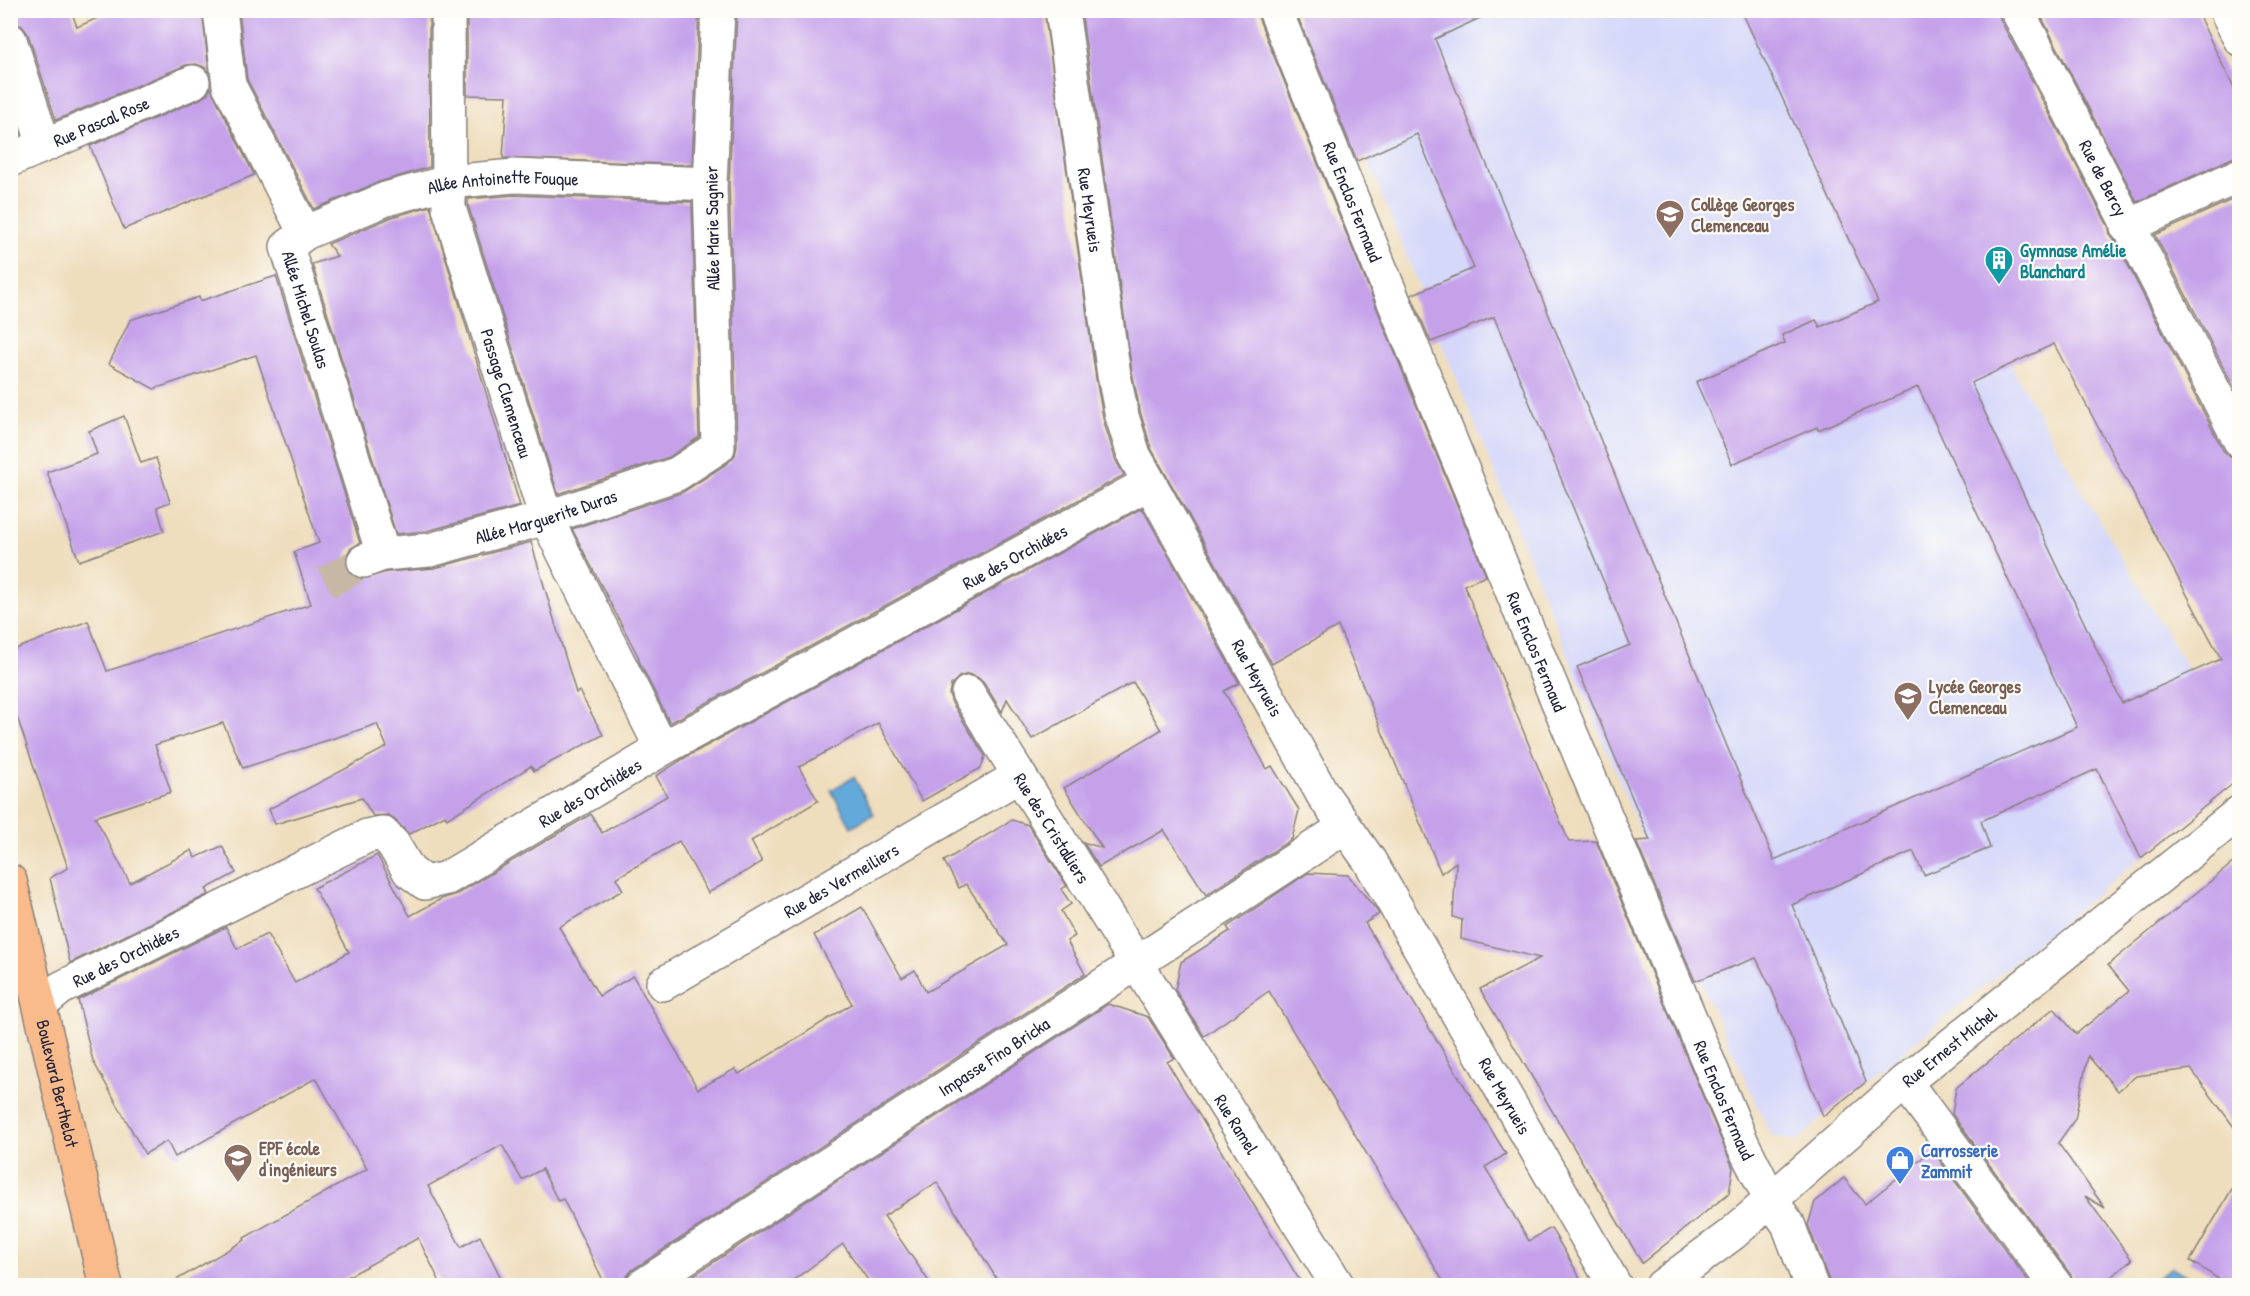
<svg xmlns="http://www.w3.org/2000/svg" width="2250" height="1296" viewBox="0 0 2250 1296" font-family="'Patrick Hand',sans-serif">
	<rect width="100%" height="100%" fill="#fdfcf7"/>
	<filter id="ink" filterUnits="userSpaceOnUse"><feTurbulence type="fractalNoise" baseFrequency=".0167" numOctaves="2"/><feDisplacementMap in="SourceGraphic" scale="12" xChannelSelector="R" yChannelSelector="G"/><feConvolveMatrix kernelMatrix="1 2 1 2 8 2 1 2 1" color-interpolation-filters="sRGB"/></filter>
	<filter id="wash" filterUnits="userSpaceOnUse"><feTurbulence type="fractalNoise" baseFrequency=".008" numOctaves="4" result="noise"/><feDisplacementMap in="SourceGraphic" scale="24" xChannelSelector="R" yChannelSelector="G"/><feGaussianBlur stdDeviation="1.35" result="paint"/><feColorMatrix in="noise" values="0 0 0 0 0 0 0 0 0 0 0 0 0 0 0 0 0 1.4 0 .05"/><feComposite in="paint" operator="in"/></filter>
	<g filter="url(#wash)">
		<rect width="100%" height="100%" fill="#efdebe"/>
		<polygon fill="#d5d8f9" points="1380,11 1828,11 1987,324 2089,503 2239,755 2211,801 1824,1116 1797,1142 1771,1135 1703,988 1358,136"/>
		<g fill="#63aada" stroke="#42668a" stroke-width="1.5">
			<polygon points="854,777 874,814 851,827 831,790"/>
			<polygon points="2172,1267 2201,1285 2148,1285"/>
		</g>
		<g id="blocks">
			<g fill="#c5a1ea" fill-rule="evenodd">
				<polygon points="10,10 71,10 77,27 116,10 202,10 209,72 204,67 196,64 186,65 56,120 28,34 22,26 10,22"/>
				<polygon points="239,10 429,10 430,167 379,182 314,209 247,79"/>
				<polygon points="467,10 699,10 692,165 503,158 507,96 467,95"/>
				<polygon points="737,10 1044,10 1096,379 1104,422 1116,461 1124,475 670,723 638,659 639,658 572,529 683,492 728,463 735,455 737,446 729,184"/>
				<polygon points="1081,10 1257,10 1258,17 1486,576 1464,585 1553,804 1569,842 1596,841 1733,1168 1729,1193 1642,1263 1480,989 1540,958 1461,939 1462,920 1453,917 1456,862 1441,873 1338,626 1272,664 1151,448 1140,411 1132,372"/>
				<path d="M1295,10H1497L1435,39L1774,860L2077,727L1918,387L1818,430L1817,427L1732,464L1696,382L1785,343L1782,335L1816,320L1820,327L1878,302L1741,10H1998L2000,19L2109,228L2110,235L2116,242L2223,450L2230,457L2240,460V778L2141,858L2097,769L1981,821L1990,848L1924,875L1913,851L1792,905L1866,1082L1823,1116L1772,990L1756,958L1695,981L1636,841L1650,840L1577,667L1630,645L1494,317L1431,342L1411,295L1474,268L1417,134L1357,161ZM2054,344L2221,659L2122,703L1971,383Z"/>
				<polygon points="2038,10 2196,10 2240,101 2240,157 2232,158 2137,202"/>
				<polygon points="210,87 254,175 124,229 90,146 200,99 208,94"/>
				<polygon points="10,102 21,134 10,138"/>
				<polygon points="514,195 692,202 699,437 669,457 558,494 468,205 468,199"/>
				<polygon points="2240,196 2240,399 2155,235"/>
				<polygon points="430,206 520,506 427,531 396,534 312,264 337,256 328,244 392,217"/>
				<polygon points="276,276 360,543 350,549 346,557 346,567 352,575 361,579 387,572 435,568 531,542 576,693 579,691 603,735 534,771 531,766 447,819 445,815 409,834 395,820 388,815 373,816 362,798 275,824 269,809 387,747 377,724 243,768 223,723 155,745 171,792 95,817 130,883 192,850 195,858 222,846 236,873 206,889 209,894 70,963 50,878 68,868 10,696 10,651 88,621 107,671 311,604 294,552 319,543 256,355 154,389 109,364 130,320 199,297 200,301"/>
				<polygon points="124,416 141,463 156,458 170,502 157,507 164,531 79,561 47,472 97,454 89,431"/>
				<polygon points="1142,508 1239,683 1224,691 1267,769 1272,766 1299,810 1292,839 1206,895 1164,830 1099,867 1083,842 1102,848 1064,788 1161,730 1133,682 1032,739 1007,699 1002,712 984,683 977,677 968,674 959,677 951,685 949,694 952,703 985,756 981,768 922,801 878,723 799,767 818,801 751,841 762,862 708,893 679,841 616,878 623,890 559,927 599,996 633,976 698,1089 735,1069 739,1074 852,1004 814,935 862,907 902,978 915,970 926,992 1008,945 966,884 959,888 944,861 1012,820 1028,825 1067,886 1061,889 1071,904 1061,911 1075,936 1067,941 1085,974 632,1270 626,1277 624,1286 606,1286 563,1199 558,1201 542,1169 522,1180 502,1145 428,1186 461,1247 480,1236 505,1286 442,1286 418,1238 331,1286 166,1286 245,1240 244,1238 367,1169 316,1078 175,1157 167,1141 145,1154 93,1061 78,1000 226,927 237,949 267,934 295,983 349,952 314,888 377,855 410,916 441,899 457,894 591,814 602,833 667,796 656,776 686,757"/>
				<polygon points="2240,857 2240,1135 2191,1069 2136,1076 2118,1091 2088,1056 2075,1119 2058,1143 2105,1208 2085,1196 2132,1260 2100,1286 2074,1286 2071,1275 1952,1114 1956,1088 2054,1008 2076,1034 2129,991 2108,965"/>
				<polygon points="1308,873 1348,875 1375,908 1379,914 1365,923 1506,1154 1485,1167 1529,1241 1551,1228 1585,1286 1446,1286 1269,991 1204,1036 1175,990 1181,962 1230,931 1227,927"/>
				<polygon points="1108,1004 1148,1017 1174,1058 1167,1062 1303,1286 1001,1286 937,1182 884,1216 932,1286 872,1286 843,1244 785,1286 677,1286"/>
				<polygon points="1932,1150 2032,1286 1831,1286 1808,1225 1815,1202 1844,1178 1865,1204"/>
				<polygon points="2240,1175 2240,1286 2230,1286 2190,1261"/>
			</g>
		</g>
	</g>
	<g filter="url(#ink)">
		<use href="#blocks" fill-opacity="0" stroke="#88807c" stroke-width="1.5"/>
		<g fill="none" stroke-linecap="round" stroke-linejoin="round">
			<polyline stroke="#c6b8a4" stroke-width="33" stroke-dasharray="33 16" stroke-linecap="butt" points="326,583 364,561"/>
			<g stroke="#88807c" stroke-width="36">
				<g id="minor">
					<path id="s1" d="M220,10L229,85L305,233L287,247L383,554"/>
					<path id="s2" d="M448,10L449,208L546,518L662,749"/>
					<path id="s3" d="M1062,10L1114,375L1122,416L1134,455L1323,795L1369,860L1615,1286"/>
					<path id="s4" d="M1275,10L1527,628L1743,1145L1771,1200L1788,1224L1811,1286"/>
					<path id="s5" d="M2017,10L2240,441"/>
					<polyline points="2226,10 2240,39"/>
					<polyline points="10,40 44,145"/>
					<path id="s6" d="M10,160L193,82"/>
					<polyline points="2127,227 2240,175"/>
					<path id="s7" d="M305,233L386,199L448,182L514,176L710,184"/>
					<path id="s8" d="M364,561L383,554L430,550L546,518L677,474L718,447L710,184L718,10"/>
					<path id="s9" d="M968,693L1338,1286"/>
					<path id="s10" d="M663,984L1019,776"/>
					<path id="s11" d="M40,1005L61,988L367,836L382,833L393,844L409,871L425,883L447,878L662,749L1149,483"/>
					<polyline points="1905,1082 2056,1286"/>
					<path id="s12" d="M642,1286L1345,827"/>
					<path id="s13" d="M1662,1286L1732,1234L1905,1082L2240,812"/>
				</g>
			</g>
			<g stroke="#88807c" stroke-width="36">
				<g id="major">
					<path id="s14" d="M10,881L106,1286"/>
				</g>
			</g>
			<use href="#minor" stroke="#fff" stroke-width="33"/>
			<use href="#major" stroke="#fabb8c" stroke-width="33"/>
		</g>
	</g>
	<defs>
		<g id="school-pin" transform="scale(1.5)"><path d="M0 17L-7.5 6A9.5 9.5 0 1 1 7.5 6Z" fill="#8d6e63" stroke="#fdfcf7"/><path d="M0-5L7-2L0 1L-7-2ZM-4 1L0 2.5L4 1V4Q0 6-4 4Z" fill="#fff"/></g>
		<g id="building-pin" transform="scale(1.5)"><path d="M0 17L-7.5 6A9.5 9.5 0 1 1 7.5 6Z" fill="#0f9aa8" stroke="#fdfcf7"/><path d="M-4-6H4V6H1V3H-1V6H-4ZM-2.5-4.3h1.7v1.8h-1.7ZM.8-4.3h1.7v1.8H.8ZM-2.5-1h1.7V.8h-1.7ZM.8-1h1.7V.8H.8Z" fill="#fff"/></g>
		<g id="university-pin" transform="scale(1.5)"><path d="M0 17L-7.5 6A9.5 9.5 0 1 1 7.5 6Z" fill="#8d6e63" stroke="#fdfcf7"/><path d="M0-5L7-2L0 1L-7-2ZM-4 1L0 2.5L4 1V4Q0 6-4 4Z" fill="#fff"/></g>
		<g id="shop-pin" transform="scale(1.5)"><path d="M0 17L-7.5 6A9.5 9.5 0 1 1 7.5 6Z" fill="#3f7fe0" stroke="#fdfcf7"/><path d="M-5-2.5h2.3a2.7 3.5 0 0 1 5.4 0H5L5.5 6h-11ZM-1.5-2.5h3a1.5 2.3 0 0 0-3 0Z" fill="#fff"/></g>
	</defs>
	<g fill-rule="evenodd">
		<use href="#school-pin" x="1670" y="214"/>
		<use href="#building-pin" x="1999" y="260"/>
		<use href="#school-pin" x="1908" y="696"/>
		<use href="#university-pin" x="238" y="1158"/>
		<use href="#shop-pin" x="1900" y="1160"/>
	</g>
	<g text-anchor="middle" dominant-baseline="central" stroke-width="4.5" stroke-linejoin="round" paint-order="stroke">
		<g font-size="18" fill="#22223b" stroke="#fdfcf7">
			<text stroke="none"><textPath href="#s6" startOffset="99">Rue Pascal Rose</textPath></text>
			<text stroke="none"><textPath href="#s5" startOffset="189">Rue de Bercy</textPath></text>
			<text stroke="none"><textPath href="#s7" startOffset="207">Allée Antoinette Fouque</textPath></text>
			<text stroke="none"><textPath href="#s4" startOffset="207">Rue Enclos Fermaud</textPath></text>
			<text stroke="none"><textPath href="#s3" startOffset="202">Rue Meyrueis</textPath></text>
			<text transform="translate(712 228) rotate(-91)">Allée Marie Sagnier</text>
			<text stroke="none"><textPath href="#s1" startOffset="330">Allée Michel Soulas</textPath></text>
			<text stroke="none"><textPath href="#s2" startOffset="392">Passage Clemenceau</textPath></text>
			<text stroke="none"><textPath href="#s8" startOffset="188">Allée Marguerite Duras</textPath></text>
			<text stroke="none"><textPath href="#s11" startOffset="1126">Rue des Orchidées</textPath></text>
			<text stroke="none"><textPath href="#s4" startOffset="693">Rue Enclos Fermaud</textPath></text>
			<text stroke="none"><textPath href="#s3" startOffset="706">Rue Meyrueis</textPath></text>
			<text stroke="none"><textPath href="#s11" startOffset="640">Rue des Orchidées</textPath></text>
			<text stroke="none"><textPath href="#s9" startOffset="159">Rue des Cristalliers</textPath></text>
			<text stroke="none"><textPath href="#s10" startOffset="206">Rue des Vermeiliers</textPath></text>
			<text stroke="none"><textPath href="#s11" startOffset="99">Rue des Orchidées</textPath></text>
			<text stroke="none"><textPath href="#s13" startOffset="374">Rue Ernest Michel</textPath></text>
			<text stroke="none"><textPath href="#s12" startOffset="420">Impasse Fino Bricka</textPath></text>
			<text stroke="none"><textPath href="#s14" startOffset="208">Boulevard Berthelot</textPath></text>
			<text stroke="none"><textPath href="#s3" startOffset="1192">Rue Meyrueis</textPath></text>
			<text stroke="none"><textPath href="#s4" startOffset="1179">Rue Enclos Fermaud</textPath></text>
			<text stroke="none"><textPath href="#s9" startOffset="508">Rue Ramel</textPath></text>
		</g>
		<g font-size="18" font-weight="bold" fill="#785e54" stroke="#fdfcf7" text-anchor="start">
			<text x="1691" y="204">Collège Georges<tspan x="1691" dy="21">Clemenceau</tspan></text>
			<text x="1929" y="686">Lycée Georges<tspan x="1929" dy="21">Clemenceau</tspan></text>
			<text x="259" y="1148">EPF école<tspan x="259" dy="21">d'ingénieurs</tspan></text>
		</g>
		<g font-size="18" font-weight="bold" fill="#0d838f" stroke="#fdfcf7" text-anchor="start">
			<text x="2020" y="250">Gymnase Amélie<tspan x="2020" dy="21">Blanchard</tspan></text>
		</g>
		<g font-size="18" font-weight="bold" fill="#366cbe" stroke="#fdfcf7" text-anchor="start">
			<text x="1921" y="1150">Carrosserie<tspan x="1921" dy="21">Zammit</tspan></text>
		</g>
	</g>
	<rect width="2250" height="1296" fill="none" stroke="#fdfcf7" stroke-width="36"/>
</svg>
